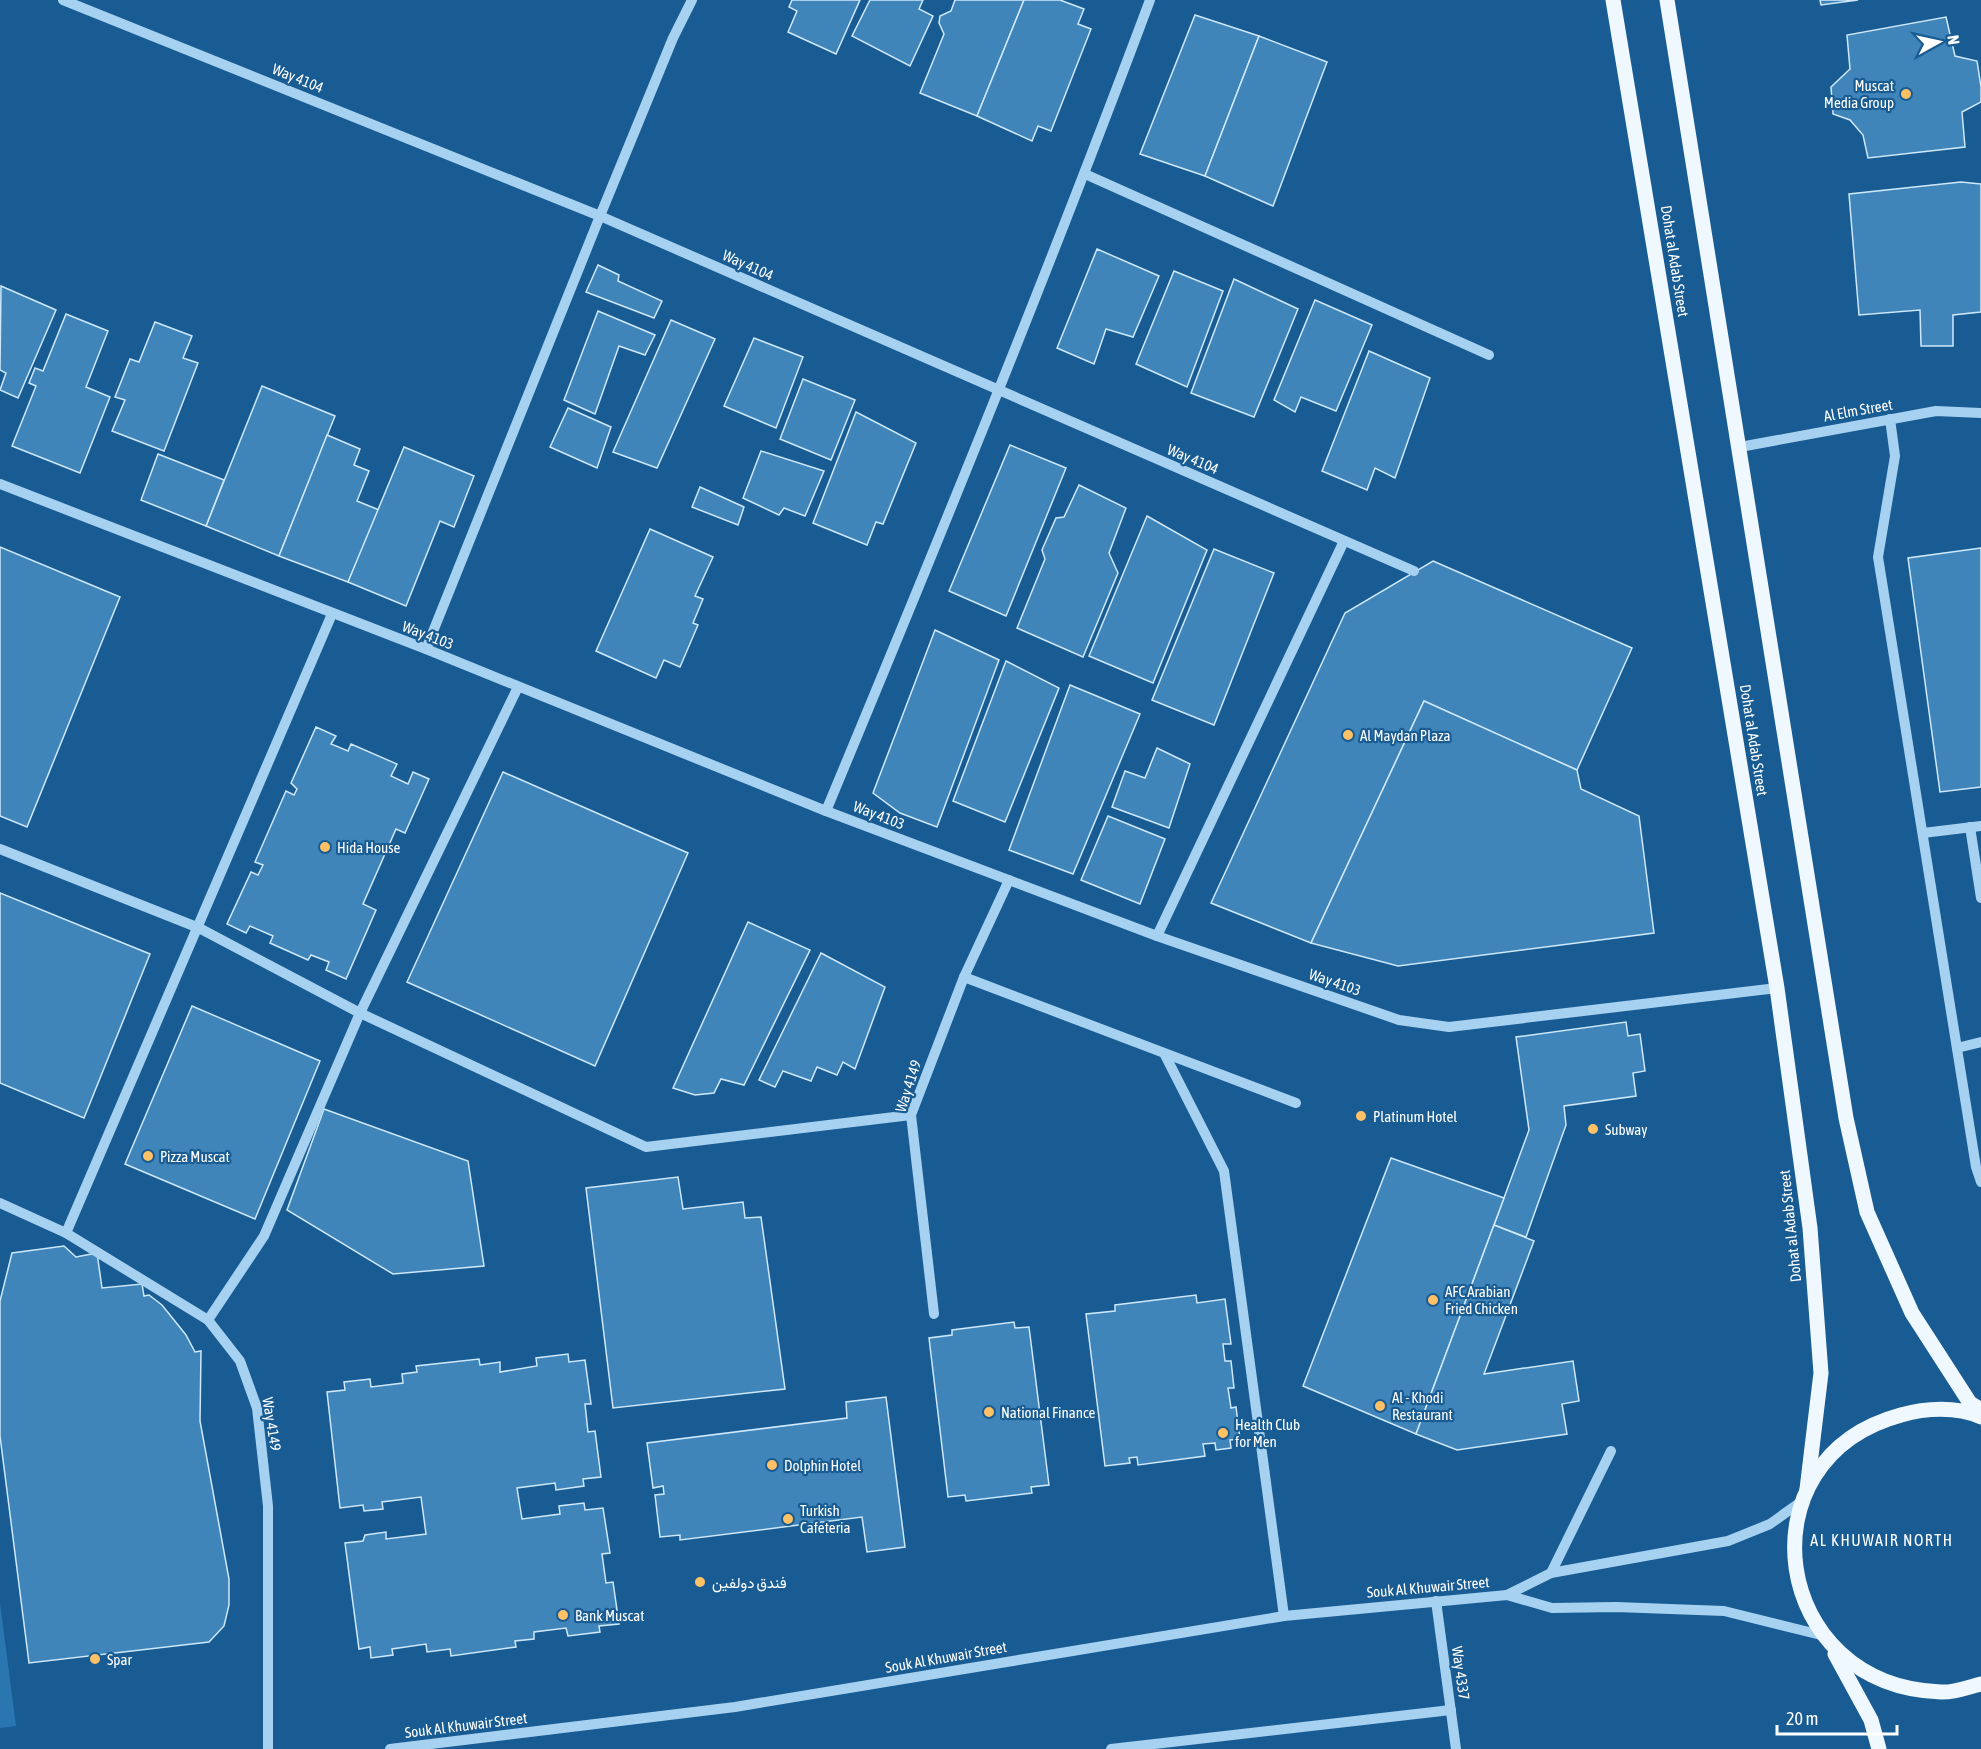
<svg xmlns="http://www.w3.org/2000/svg" width="1981" height="1749" viewBox="0 0 1981 1749" font-family="'Asap Condensed',Vazirmatn,sans-serif">
	<rect width="100%" height="100%" fill="#185c93"/>
	<polygon fill="#2a76b1" points="0,1603 16,1726 0,1728"/>
	<g fill="#4085ba" stroke="#cee8fb" stroke-width="1.5">
		<polygon points="792,0 860,0 836,54 788,32 797,11 789,7"/>
		<polygon points="870,0 923,0 919,9 933,16 910,66 852,36"/>
		<polygon points="955,0 1024,0 977,116 920,93 944,34 939,23 940,16 951,11"/>
		<polygon points="1024,0 1060,0 1084,9 1078,24 1091,29 1051,131 1038,126 1032,141 977,116"/>
		<polygon points="1820,0 1858,0 1821,5"/>
		<polygon points="1195,15 1259,36 1205,176 1140,154"/>
		<polygon points="1946,17 1955,56 1977,61 1981,87 1981,102 1962,112 1965,147 1868,158 1863,135 1850,120 1833,114 1831,87 1850,69 1847,35"/>
		<polygon points="1259,36 1327,62 1273,206 1205,176"/>
		<polygon points="1961,182 1981,184 1981,312 1953,315 1953,346 1921,346 1920,310 1859,315 1849,194"/>
		<polygon points="1097,249 1159,276 1133,337 1106,329 1094,364 1057,348"/>
		<polygon points="598,265 619,275 618,281 662,301 654,318 586,292"/>
		<polygon points="1174,271 1223,291 1187,387 1136,364"/>
		<polygon points="1234,279 1298,309 1254,417 1191,393"/>
		<polygon points="1,286 56,310 18,398 0,390 6,373 0,370"/>
		<polygon points="1315,300 1372,325 1336,411 1301,397 1295,412 1274,400"/>
		<polygon points="598,311 655,335 645,355 619,346 595,414 564,400"/>
		<polygon points="66,314 108,331 86,387 110,397 80,473 12,446 36,386 29,383 35,368 43,371"/>
		<polygon points="671,320 715,339 657,468 613,452"/>
		<polygon points="155,322 192,336 183,358 198,363 164,451 112,431 125,400 115,397 130,359 139,362"/>
		<polygon points="754,338 803,357 776,428 724,406"/>
		<polygon points="1369,351 1430,378 1395,478 1375,468 1367,490 1322,471"/>
		<polygon points="803,379 855,400 831,460 780,439"/>
		<polygon points="262,386 335,416 279,556 206,526"/>
		<polygon points="568,408 611,427 597,468 550,447"/>
		<polygon points="856,412 916,443 883,524 876,522 867,545 813,523"/>
		<polygon points="327,435 360,449 354,465 369,471 357,501 379,510 348,582 279,556"/>
		<polygon points="1010,445 1066,468 1006,616 949,591"/>
		<polygon points="404,447 474,476 454,527 440,521 406,606 348,582"/>
		<polygon points="761,451 824,471 805,516 784,508 779,515 743,498"/>
		<polygon points="158,454 224,480 206,526 141,500"/>
		<polygon points="1079,485 1126,508 1109,553 1118,573 1083,657 1017,628 1045,559 1042,550 1056,518 1064,517"/>
		<polygon points="700,487 744,507 738,525 692,507"/>
		<polygon points="1147,516 1207,550 1153,683 1089,656"/>
		<polygon points="650,529 713,557 695,596 703,599 693,623 698,625 680,667 664,660 656,678 596,651"/>
		<polygon points="0,547 120,597 27,827 0,816"/>
		<polygon points="1981,548 1981,787 1940,792 1908,558"/>
		<polygon points="1214,549 1274,573 1214,725 1152,700"/>
		<polygon points="1433,561 1632,648 1577,770 1424,701 1311,943 1211,903 1345,613"/>
		<polygon points="935,630 999,660 937,827 900,813 873,793"/>
		<polygon points="1006,661 1059,688 1005,822 953,801"/>
		<polygon points="1070,685 1140,714 1073,874 1009,850"/>
		<polygon points="1424,701 1577,770 1581,789 1639,816 1654,933 1398,966 1311,943"/>
		<polygon points="316,727 336,736 331,744 348,751 351,744 397,764 391,776 408,784 413,772 429,779 405,833 396,829 363,904 376,910 346,979 326,970 329,962 311,955 308,960 270,943 273,936 250,926 246,933 227,924 251,872 258,875 263,865 255,862 286,791 294,795 297,789 291,783"/>
		<polygon points="1157,748 1190,764 1169,828 1112,807 1125,771 1145,778"/>
		<polygon points="503,772 688,853 595,1066 407,982"/>
		<polygon points="1108,816 1165,839 1140,904 1081,880"/>
		<polygon points="0,893 150,954 84,1118 0,1083"/>
		<polygon points="748,922 810,950 744,1085 721,1079 714,1093 695,1095 673,1088"/>
		<polygon points="821,953 885,987 855,1069 843,1062 837,1075 817,1067 811,1081 783,1071 775,1087 759,1080"/>
		<polygon points="192,1006 320,1061 255,1219 125,1164"/>
		<polygon points="1626,1022 1628,1036 1640,1034 1645,1071 1633,1073 1636,1096 1564,1106 1566,1125 1526,1237 1494,1225 1529,1130 1516,1037"/>
		<polygon points="324,1109 468,1161 484,1266 393,1274 287,1210"/>
		<polygon points="1391,1158 1504,1198 1416,1434 1303,1386"/>
		<polygon points="678,1177 683,1209 743,1202 745,1218 761,1217 785,1389 613,1408 586,1188"/>
		<polygon points="1494,1225 1534,1241 1484,1374 1573,1361 1579,1401 1562,1404 1567,1434 1457,1450 1416,1434"/>
		<polygon points="64,1246 76,1257 97,1253 102,1288 142,1284 144,1296 149,1295 162,1305 186,1335 195,1352 201,1351 200,1421 229,1579 229,1605 224,1626 209,1642 29,1663 0,1436 0,1301 12,1253"/>
		<polygon points="1196,1295 1197,1303 1225,1299 1231,1344 1223,1344 1225,1361 1231,1361 1234,1388 1228,1388 1231,1408 1236,1407 1240,1439 1230,1440 1231,1448 1216,1450 1215,1443 1203,1444 1205,1456 1138,1465 1137,1457 1129,1458 1130,1463 1105,1466 1086,1314 1115,1311 1115,1305"/>
		<polygon points="1014,1322 1015,1328 1029,1327 1049,1485 1031,1487 1032,1493 966,1501 965,1495 948,1497 929,1338 952,1335 952,1330"/>
		<polygon points="568,1354 569,1362 585,1360 591,1404 585,1404 588,1432 595,1431 601,1477 583,1479 584,1486 556,1490 555,1483 517,1488 522,1519 560,1514 559,1506 584,1503 585,1510 603,1508 610,1553 602,1554 606,1583 613,1582 619,1624 599,1626 600,1632 568,1636 566,1628 534,1632 534,1639 515,1641 516,1647 451,1656 450,1649 427,1652 426,1644 392,1649 393,1655 371,1658 370,1647 359,1649 345,1543 363,1541 365,1535 386,1532 386,1539 426,1534 421,1497 382,1502 383,1509 364,1511 363,1505 340,1508 327,1392 345,1390 344,1382 370,1379 371,1387 403,1383 402,1374 417,1372 416,1366 479,1359 480,1365 500,1362 500,1372 537,1366 536,1358"/>
		<polygon points="886,1397 905,1547 867,1552 862,1517 680,1540 680,1535 660,1537 655,1495 664,1494 663,1486 653,1488 647,1443 847,1418 846,1402"/>
	</g>
	<g fill="none" stroke-linecap="round" stroke-linejoin="round">
		<g stroke="#a7d1f0" stroke-width="10">
			<polyline points="63,0 600,216 1414,571"/>
			<polyline points="1085,174 1489,355"/>
			<polyline points="1890,419 1895,456 1878,557 1976,1167 1981,1182"/>
			<polyline points="1740,447 1936,411 1981,413"/>
			<polyline points="0,484 426,649 826,811 1157,936 1399,1020 1449,1027 1777,988"/>
			<polyline points="426,649 600,216 673,38 692,0"/>
			<path d="M826,811C938,542 1048,273 1150,0"/>
			<polyline points="1970,827 1981,898"/>
			<polyline points="1923,833 1981,826"/>
			<polyline points="0,849 199,928 360,1013 646,1147 911,1115"/>
			<polyline points="1157,936 1344,541"/>
			<polyline points="964,977 1296,1103"/>
			<polyline points="1957,1048 1981,1042"/>
			<polyline points="1165,1055 1224,1171 1284,1616"/>
			<polyline points="0,1203 66,1233 208,1320 240,1361 257,1408 268,1506 268,1749"/>
			<polyline points="66,1233 332,614"/>
			<polyline points="934,1314 911,1115 964,977 1009,880"/>
			<polyline points="208,1320 264,1236 360,1013 518,687"/>
			<polyline points="1551,1573 1611,1451"/>
			<polyline points="1507,1595 1551,1573 1728,1541 1770,1524 1802,1501"/>
			<polyline points="1436,1601 1456,1749"/>
			<polyline points="390,1749 735,1707 1284,1616 1507,1595 1552,1608 1616,1607 1724,1611 1825,1636"/>
			<polyline points="1111,1749 1451,1710"/>
		</g>
		<g stroke="#f0f8ff" stroke-width="15">
			<polyline points="1613,0 1777,988 1810,1228 1821,1373 1807,1489"/>
			<polyline points="1667,0 1846,1118 1867,1212 1912,1313 1970,1403 1981,1410"/>
			<path d="M1981,1417C1957,1406 1925,1408 1901,1415C1738,1459 1771,1687 1941,1692C1954,1693 1968,1687 1981,1684"/>
			<polyline points="1835,1654 1871,1720 1879,1749"/>
		</g>
	</g>
	<g fill="#ffc166" stroke="#185c93" stroke-width="2">
		<circle cx="1906" cy="94" r="6"/>
		<circle cx="1348" cy="735" r="6"/>
		<circle cx="325" cy="847" r="6"/>
		<circle cx="1361" cy="1116" r="6"/>
		<circle cx="1593" cy="1129" r="6"/>
		<circle cx="148" cy="1156" r="6"/>
		<circle cx="1433" cy="1300" r="6"/>
		<circle cx="1380" cy="1406" r="6"/>
		<circle cx="989" cy="1412" r="6"/>
		<circle cx="1223" cy="1433" r="6"/>
		<circle cx="772" cy="1465" r="6"/>
		<circle cx="788" cy="1519" r="6"/>
		<circle cx="700" cy="1582" r="6"/>
		<circle cx="563" cy="1615" r="6"/>
		<circle cx="95" cy="1659" r="6"/>
	</g>
	<g text-anchor="middle" dominant-baseline="central" stroke-width="4.5" stroke-linejoin="round" paint-order="stroke">
		<g font-size="15" fill="#fff" stroke="#185c93">
			<text transform="translate(298 78) rotate(22)">Way 4104</text>
			<text transform="translate(1675 261) rotate(81)">Dohat al Adab Street</text>
			<text transform="translate(748 265) rotate(24)">Way 4104</text>
			<text transform="translate(1858 410) rotate(-10)">Al Elm Street</text>
			<text transform="translate(1193 459) rotate(23)">Way 4104</text>
			<text transform="translate(428 635) rotate(21)">Way 4103</text>
			<text transform="translate(1754 740) rotate(81)">Dohat al Adab Street</text>
			<text transform="translate(879 815) rotate(21)">Way 4103</text>
			<text transform="translate(1335 982) rotate(19)">Way 4103</text>
			<text transform="translate(908 1086) rotate(-72)">Way 4149</text>
			<text transform="translate(1790 1226) rotate(-96)">Dohat al Adab Street</text>
			<text transform="translate(272 1424) rotate(81)">Way 4149</text>
			<text transform="translate(1428 1587) rotate(-5)">Souk Al Khuwair Street</text>
			<text transform="translate(946 1657) rotate(-10)">Souk Al Khuwair Street</text>
			<text transform="translate(1461 1673) rotate(82)">Way 4337</text>
			<text transform="translate(466 1725) rotate(-7)">Souk Al Khuwair Street</text>
		</g>
		<g font-size="15" fill="#fff" stroke="#185c93" text-anchor="start">
			<text x="1894" y="85" text-anchor="end">Muscat<tspan x="1894" dy="17">Media Group</tspan></text>
			<text x="1360" y="735">Al Maydan Plaza</text>
			<text x="337" y="847">Hida House</text>
			<text x="1373" y="1116">Platinum Hotel</text>
			<text x="1605" y="1129">Subway</text>
			<text x="160" y="1156">Pizza Muscat</text>
			<text x="1445" y="1291">AFC Arabian<tspan x="1445" dy="17">Fried Chicken</tspan></text>
			<text x="1392" y="1397">Al - Khodi<tspan x="1392" dy="17">Restaurant</tspan></text>
			<text x="1001" y="1412">National Finance</text>
			<text x="1235" y="1424">Health Club<tspan x="1235" dy="17">for Men</tspan></text>
			<text x="784" y="1465">Dolphin Hotel</text>
			<text x="800" y="1510">Turkish<tspan x="800" dy="17">Cafeteria</tspan></text>
			<text x="712" y="1582">فندق دولفين</text>
			<text x="575" y="1615">Bank Muscat</text>
			<text x="107" y="1659">Spar</text>
		</g>
		<g font-size="16" letter-spacing="1.5" fill="#fff" stroke="#185c93">
			<text x="1882" y="1540">AL KHUWAIR NORTH</text>
		</g>
	</g>
	<g transform="translate(1939 42) rotate(82)" stroke="#185c93" stroke-width="4.5" paint-order="stroke">
	<path d="M0-4.5L10 22L0 15L-10 22Z" fill="#ffffff"/>
	<text y="-9" font-size="16" font-weight="bold" text-anchor="middle" fill="#ffffff">N</text>
	</g>
	<path d="M1777 1725v9h120v-9" fill="none" stroke="#ffffff" stroke-width="3"/>
	<text x="1786" y="1725" font-size="18" fill="#ffffff" stroke="#185c93" stroke-width="4.5" paint-order="stroke">20 m</text>
</svg>
